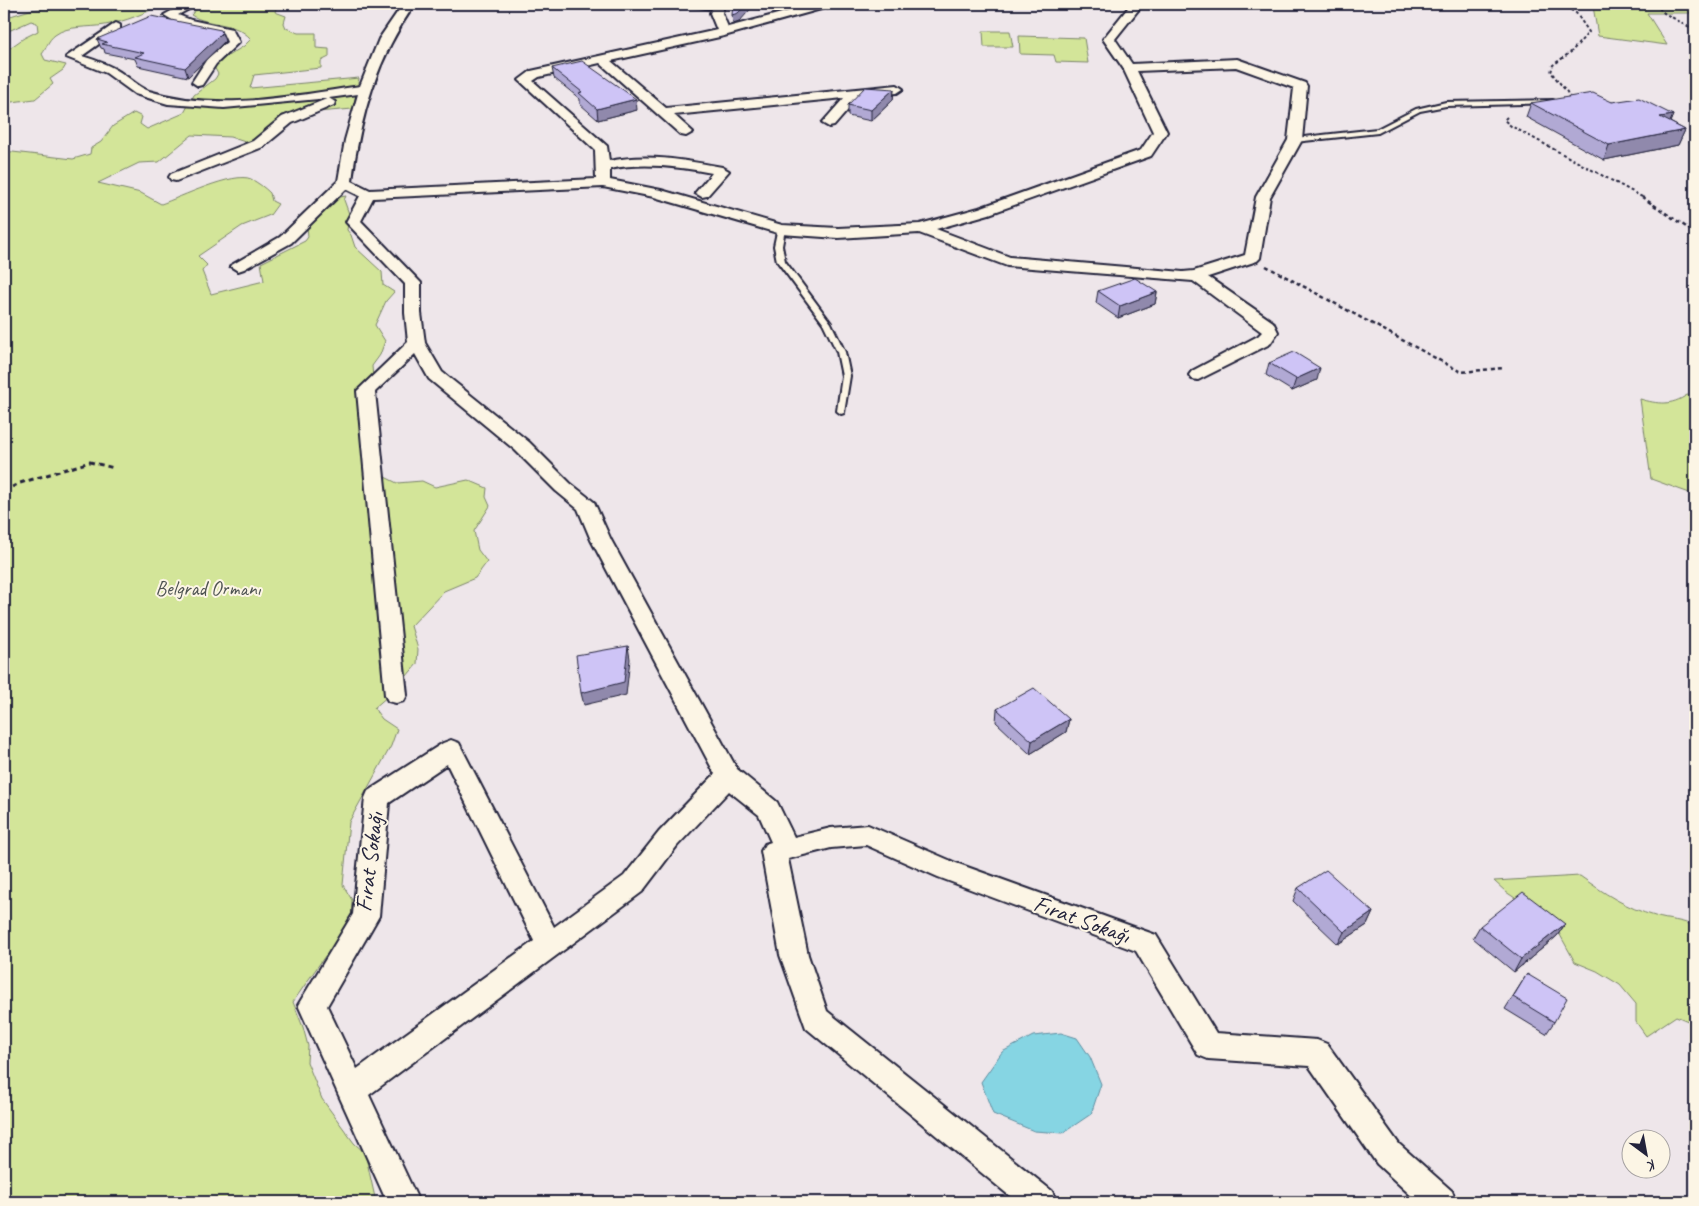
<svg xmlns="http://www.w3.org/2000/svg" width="1699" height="1206" viewBox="0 0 1699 1206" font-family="Caveat,sans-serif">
	<rect width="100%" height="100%" fill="#eee6ea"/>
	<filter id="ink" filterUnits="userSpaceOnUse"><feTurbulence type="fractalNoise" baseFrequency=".02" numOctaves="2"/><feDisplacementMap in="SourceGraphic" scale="10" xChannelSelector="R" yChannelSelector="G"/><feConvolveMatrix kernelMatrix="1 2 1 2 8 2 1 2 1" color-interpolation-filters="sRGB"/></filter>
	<g filter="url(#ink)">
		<g fill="#d3e599" stroke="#7a846a">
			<path d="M104,4H163C143,14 127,21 105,25C89,28 68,25 55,35C47,41 47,48 42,54L45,60L66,65L63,70L50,79L53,84L35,99L4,103V52L24,38L38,31L37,23L31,21L4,33V18L30,10L60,7L85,8Z"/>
			<path d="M201,4H286L277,5L275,12L286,16L284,23L286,28L298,33H316V48L329,49V57L321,61V68L254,75L250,88L359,78L353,109L282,115L274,130L248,143L230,137L192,135L159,162L139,163L98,183L141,193L161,204C179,198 234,171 251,179C258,183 264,187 270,193L272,201L278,204L270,215L242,226L198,256L207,265L202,271L211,294L264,281L261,263L305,241L308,237L307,226L334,198L346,196L344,200L349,214L347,230L351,235L355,247L382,272L383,285L394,292L386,301L375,325L385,341L380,355L372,366L381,475L397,483L422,481L435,487L468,480L487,488L486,497L490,506L474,531L478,550L487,562L475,578L444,591L411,626L418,649L417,664L395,690L374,708L382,719L397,729L391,746L349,822L343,885L352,900L351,929L325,956L293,1002L303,1027L308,1046L307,1062L322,1099L354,1143L365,1153L376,1202H4V151L73,159L90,154L91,148L101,142L113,126L134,113L142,117L140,124L147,129L184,113L194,95L215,79L218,74L213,65L244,46L251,39C234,20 210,27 191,15Z"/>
			<polygon points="1587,4 1695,4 1695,13 1647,13 1667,45 1598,36 1593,6"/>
			<polygon points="983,31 1010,31 1013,47 984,47"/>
			<polygon points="1019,36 1084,38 1088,63 1056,62 1054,55 1020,54"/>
			<path d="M1687,395L1695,396V495L1651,479L1640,399C1658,404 1671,406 1687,395Z"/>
			<path d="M1580,876C1604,893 1626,908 1655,916C1669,921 1682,919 1695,927V1024L1676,1016L1646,1036L1636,1022V1004L1620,985L1597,971L1575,962L1554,924L1506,892L1494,881Z"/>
		</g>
		<polygon fill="#86d5e3" stroke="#5e8da0" points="1061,1033 1077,1038 1090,1057 1101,1084 1091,1114 1063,1133 1034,1131 993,1114 981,1082 1002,1052 1033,1036"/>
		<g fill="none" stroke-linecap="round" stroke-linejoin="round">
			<g stroke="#22223b" stroke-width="4">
				<g id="lane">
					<polygon points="1553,100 1556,102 1555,103 1446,106 1420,111 1378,133 1295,142 1292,140 1295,138 1377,129 1416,109 1446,102"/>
					<polygon points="778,227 785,229 782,246 785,261 831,323 845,352 850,376 844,413 841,414 837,411 842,376 837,352 823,323 777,261 774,246"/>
				</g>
			</g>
			<g stroke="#22223b" stroke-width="4">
				<g id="street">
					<polygon points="184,4 198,4 178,15 191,20 232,29 239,42 216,64 202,85 198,86 192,82 207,59 227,42 223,33 179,24 164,15"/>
					<path d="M403,4H415C377,57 360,117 352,181L370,190L596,179L595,150L519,80L531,71L717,30L710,13L712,9L693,6L692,4H724L722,13L728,27L816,4H834L832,6L724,36L611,61L666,108L897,85L903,89L897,93L860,96L834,126L829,127L822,123L844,98L674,115L693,132L686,136L681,135L600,63L539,77L533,81L607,146L609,161C647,153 685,160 722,167L729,171L707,196L702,197L695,193L712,173C678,167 644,162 610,169V180L661,190L782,225L838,228L920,224L979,208L1141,150L1153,132L1123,68L1103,39L1131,4H1143L1115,39L1132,64L1237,59L1305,83L1307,86L1302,140L1270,197L1260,258L1257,261L1208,277L1273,322L1278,332L1270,344L1198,380L1192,379L1189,375L1192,371L1258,336L1262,332L1193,281L1007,266L919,233L838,238L781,234L654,197L603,187L373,198L361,221L421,283V313L425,343L442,372L529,442L570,483L594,502L611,540L737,769L777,802L794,837L831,828L868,825L956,863L1156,935L1216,1033L1317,1040L1327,1044L1399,1144L1452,1191L1456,1202H1418L1377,1164L1309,1066L1208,1059L1198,1055L1136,951L938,877L866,845L831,848L788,859L808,955L827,1011L1052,1191L1057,1202H1017L806,1028L780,955L761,851L765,844L771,842L759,815L729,791L677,846L642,892L369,1095L419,1202H387L298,1005L353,914L365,798L368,791L443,743L451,740L459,743L554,927L624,876L659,832L715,774L591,540L578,509L556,491L515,450L429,379L415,354L375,392L407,695L404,701L396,703L388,701L385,695L357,391L408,342L405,313V284L346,222L360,196L346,189L291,243L244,269L238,271L230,266L280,237L338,181L345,140L358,94L329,98L335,102L334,105L292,123L263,147L176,181L171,180L169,177L171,174L253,141L282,117L329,98L224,108L168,104L135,94L106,73L66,57L116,23L120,25V29L82,56C95,60 108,64 120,72C130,78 138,87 149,91C216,112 292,96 360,86L379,39ZM1236,67L1294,88L1288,140L1256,197L1245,255L1194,271L1183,272L1010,257L936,229L989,214L1151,156L1167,132L1137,71ZM447,764L534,941L357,1069L327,1006L379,916L389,803Z"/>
				</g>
			</g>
			<g stroke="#22223b" stroke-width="2" stroke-dasharray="3 2.5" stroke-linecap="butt">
				<polyline points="1561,4 1576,13 1589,32 1571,52 1553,65 1551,72 1567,92 1570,100"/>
				<polyline points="1655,4 1664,13 1695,30"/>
				<polyline points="1507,117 1504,120 1511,126 1644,198"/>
			</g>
			<g stroke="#22223b" stroke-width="2.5" stroke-dasharray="4 3" stroke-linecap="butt">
				<polyline points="1642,197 1695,233"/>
				<polyline points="1266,266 1461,372 1504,368"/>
			</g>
			<polyline stroke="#22223b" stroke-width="3" stroke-dasharray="5 4" stroke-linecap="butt" points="4,491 20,483 90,462 114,468"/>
			<use href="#lane" fill="#fcf5e5" fill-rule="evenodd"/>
			<use href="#street" fill="#fcf5e5" fill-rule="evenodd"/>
		</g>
		<g fill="#b1a9d4" stroke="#22223b">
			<polygon points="97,39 225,41 188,77 138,66 135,59 105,53 104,49 101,48"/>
			<polygon points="552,68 637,110 598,120 580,104 580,99 554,78"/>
			<polygon points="894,89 893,100 871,121 848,116 848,105"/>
			<polygon points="1612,102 1673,115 1670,122 1685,130 1678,145 1604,160 1526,117 1531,103"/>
			<polygon points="1098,291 1157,292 1155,304 1118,318 1096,303"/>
			<polygon points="1269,363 1317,380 1292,391 1266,375"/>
			<polygon points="997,709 1069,719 1066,732 1030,754 996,722"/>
			<polygon points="1298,888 1373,912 1367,925 1338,944 1293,901"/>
			<polygon points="1565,924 1557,936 1514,972 1473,938 1480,926"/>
			<polygon points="1527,974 1554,1022 1546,1034 1505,1009"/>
		</g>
		<g fill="#9089ac" stroke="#22223b">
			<polygon points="747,4 755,4 739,22 733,24 732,15"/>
			<polygon points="222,33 225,41 188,77 185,68"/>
			<polygon points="894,89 893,100 871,121 871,110"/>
			<polygon points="636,99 637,110 598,120 597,109"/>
			<polygon points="1673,115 1667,129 1660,117"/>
			<polygon points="1685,130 1678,145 1604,160 1609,145"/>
			<polygon points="1157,292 1155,304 1118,318 1120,306"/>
			<polygon points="1320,368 1317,380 1292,391 1296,379"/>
			<polygon points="628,646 630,659 626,695 584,705 581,693"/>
			<polygon points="1069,719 1066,732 1030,754 1032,741"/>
			<polygon points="1373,912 1367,925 1338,944 1344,932"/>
			<polygon points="1565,924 1557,936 1514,972 1521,959"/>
		</g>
		<g fill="#cec4f6" stroke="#22223b">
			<polygon points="733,4 747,4 738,13 732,15"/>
			<polygon points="151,16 221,30 222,33 185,68 135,57 144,53 102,44 107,42 97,39"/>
			<polygon points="582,61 636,99 597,109 579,93 582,92 552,68"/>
			<polygon points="865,87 894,89 871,110 848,105"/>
			<polygon points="1593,93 1612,102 1639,98 1673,115 1660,117 1685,130 1609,145 1531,103"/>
			<polygon points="1135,278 1157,292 1120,306 1098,291"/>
			<polygon points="1294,352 1320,368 1296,379 1269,363"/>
			<polygon points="628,646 624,682 581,693 576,655"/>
			<polygon points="1034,688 1069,719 1032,741 997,709"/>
			<polygon points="1326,870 1373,912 1344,932 1298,888"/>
			<polygon points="1523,892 1565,924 1521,959 1480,926"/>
			<polygon points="1527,974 1567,998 1554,1022 1513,997"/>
		</g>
	</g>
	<g text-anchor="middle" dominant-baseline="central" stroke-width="4" stroke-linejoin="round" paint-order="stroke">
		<g font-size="20" fill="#4e5352" stroke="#fcf5e5">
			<text x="208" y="588">Belgrad Ormanı</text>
		</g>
		<g font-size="24" fill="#22223b" stroke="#fcf5e5">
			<text transform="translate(369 862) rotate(-83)">Fırat Sokağı</text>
			<text transform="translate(1082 919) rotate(20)">Fırat Sokağı</text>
		</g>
	</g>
	<rect width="1699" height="1206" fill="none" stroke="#fcf5e5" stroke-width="20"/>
	<rect x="10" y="10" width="1679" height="1186" fill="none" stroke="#22223b" stroke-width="2" filter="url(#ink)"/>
	<g transform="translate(1646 1154) rotate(148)"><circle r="24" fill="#fcf5e5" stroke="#a5a1a1"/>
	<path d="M0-4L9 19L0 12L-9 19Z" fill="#22223b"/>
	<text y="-8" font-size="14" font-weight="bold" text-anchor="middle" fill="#22223b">K</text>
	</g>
</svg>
